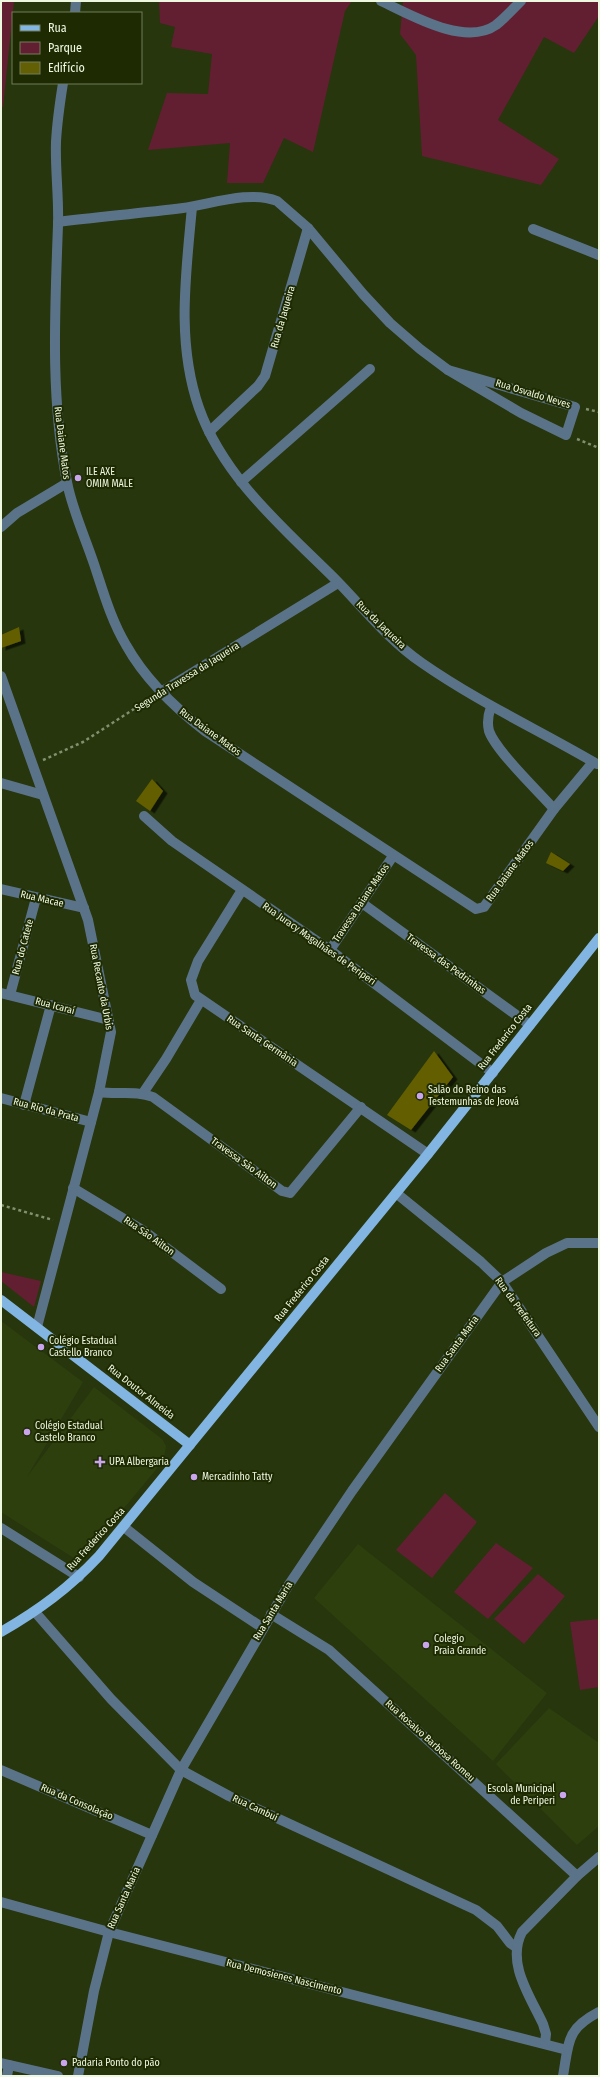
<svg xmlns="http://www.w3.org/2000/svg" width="600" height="2077" viewBox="0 0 600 2077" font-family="'Fira Sans Condensed',sans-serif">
	<defs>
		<filter id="shadow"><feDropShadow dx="4.5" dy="2.5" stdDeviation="0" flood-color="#0009"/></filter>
	</defs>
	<rect width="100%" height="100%" fill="#27360c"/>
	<g fill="#2e3f0e">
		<polygon points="1,1321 83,1382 27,1477 94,1387 162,1439 166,1446 164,1458 159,1466 99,1538 77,1560 1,1512"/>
		<polygon points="358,1544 547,1693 493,1761 314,1598"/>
		<polygon points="549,1708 599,1743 599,1826 577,1845 496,1764"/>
	</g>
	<g fill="#621f32">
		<polygon points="1,1 14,1 3,107 1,107"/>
		<polygon points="159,1 352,1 345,11 313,152 284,138 263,183 227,183 230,143 148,150 167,93 208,94 212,54 171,47 175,27 160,23"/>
		<polygon points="403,1 598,1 599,3 599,16 574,53 544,37 498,120 559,159 541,185 422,156 416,55 400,34"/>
		<polygon points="1,1272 41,1281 34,1307 1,1281"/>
		<polygon points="445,1493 477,1522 432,1578 396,1550"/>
		<polygon points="496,1543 533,1568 488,1619 454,1592"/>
		<polygon points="538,1574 565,1596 524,1644 494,1619"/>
		<polygon points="599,1619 599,1687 580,1690 570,1622"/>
	</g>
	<g fill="#635f04" filter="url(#shadow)">
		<polygon points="19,627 21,641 1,648 1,635"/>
		<polygon points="152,779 163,791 150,811 136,801"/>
		<polygon points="551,852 570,864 563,871 546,863"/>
		<polygon points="434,1051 453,1077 411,1130 387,1115"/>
	</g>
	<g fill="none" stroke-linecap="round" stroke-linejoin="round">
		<g stroke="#838f6e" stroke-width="2.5" stroke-dasharray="3 3" stroke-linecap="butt">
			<polyline points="586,409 599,412"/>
			<polyline points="577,439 599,448"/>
			<polyline points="43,760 83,742 151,698"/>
			<polyline points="1,1205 53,1220"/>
		</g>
		<g stroke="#5b7389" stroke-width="10">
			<path d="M381,1C411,15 465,47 496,25C505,18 513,9 521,1"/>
			<polyline points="75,13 76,1"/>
			<path d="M63,83C60,102 57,122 56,142C55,169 59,197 58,225C55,311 50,397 67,482C72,509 85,537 94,564C103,591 111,620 126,645C145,679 174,707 205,731L476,909L484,907L554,809L593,762"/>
			<path d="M192,207C186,274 176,342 199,408C224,479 286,530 338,582C365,610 390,641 422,663C478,702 539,730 597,764"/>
			<path d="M58,222C100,217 142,213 183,208C211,204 251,190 277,201L308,228L363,294L390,323L420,349L448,370"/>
			<polyline points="533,229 599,255"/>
			<polygon points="448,370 575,407 566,435 521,413"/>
			<polyline points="209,432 258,386 265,376 308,228"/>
			<polyline points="241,482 370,369"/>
			<polyline points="1,527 17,513 67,483"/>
			<polyline points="1,676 88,920 111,1032 99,1092 37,1327"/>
			<polyline points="161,692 338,583"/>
			<path d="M491,707C488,715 487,723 489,731C496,751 539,792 554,809"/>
			<polyline points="1,783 43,795"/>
			<polyline points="144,816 172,841 330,950 493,1073"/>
			<polyline points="1,889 84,908"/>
			<polyline points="242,890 198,961 191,980 195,995 428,1154"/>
			<polyline points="362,903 530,1025"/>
			<polyline points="330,950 393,856"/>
			<polyline points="1,993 109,1020"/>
			<polyline points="10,995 36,898"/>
			<path d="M99,1092C118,1095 136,1090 153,1097L282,1191L290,1193L361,1107"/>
			<polyline points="143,1093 166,1059 201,1000"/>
			<polyline points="1,1098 91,1122"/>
			<polyline points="24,1105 51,1005"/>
			<polyline points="73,1188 144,1231 221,1289"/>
			<polyline points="396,1193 481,1262 502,1282 599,1427"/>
			<polyline points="124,1527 193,1582 263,1628"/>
			<polyline points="1,1528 79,1577"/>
			<polyline points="35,1612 111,1699 181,1770 229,1796 476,1910 497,1926 510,1943 516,1947"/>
			<polyline points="271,1614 329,1650 577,1876"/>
			<polyline points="1,1770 152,1835"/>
			<polyline points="1,1902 109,1932 567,2050"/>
			<path d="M545,2043L546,2034L543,2024C530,1996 506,1963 522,1932L577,1876L599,1857"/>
			<polyline points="1,2063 58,2076"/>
			<polyline points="7,2076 9,2065"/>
			<polyline points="78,2076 94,1991 109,1932 181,1770 288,1586 352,1491 502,1282 546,1253 567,1243 599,1243"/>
			<path d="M563,2076C569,2042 566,2029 599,2012"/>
		</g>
		<g stroke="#83b5e2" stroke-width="10">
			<polyline points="1,1300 190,1445"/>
			<path d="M1,1632C39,1610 69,1588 99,1556L428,1154L599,938"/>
		</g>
	</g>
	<g fill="#c9a5ee" stroke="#1e2b02" stroke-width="1.5">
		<circle cx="78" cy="478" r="4"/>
		<circle cx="420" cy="1096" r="4"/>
		<circle cx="41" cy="1347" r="4"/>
		<circle cx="27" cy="1432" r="4"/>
		<path d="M98 1456h4v4h4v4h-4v4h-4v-4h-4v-4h4z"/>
		<circle cx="194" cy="1477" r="4"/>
		<circle cx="426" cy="1645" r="4"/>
		<circle cx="563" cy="1795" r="4"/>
		<circle cx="64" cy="2063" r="4"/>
	</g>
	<g text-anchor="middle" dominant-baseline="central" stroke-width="4" stroke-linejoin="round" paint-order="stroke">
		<g font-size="10" fill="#eef8e1" stroke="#1e2b02">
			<text transform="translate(283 317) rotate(-74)">Rua da Jaqueira</text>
			<text transform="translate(533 394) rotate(17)">Rua Osvaldo Neves</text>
			<text transform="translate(62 443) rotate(83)">Rua Daiane Matos</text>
			<text transform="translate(381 625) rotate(44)">Rua da Jaqueira</text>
			<text transform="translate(187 677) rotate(-32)">Segunda Travessa da Jaqueira</text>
			<text transform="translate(210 732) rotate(36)">Rua Daiane Matos</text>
			<text transform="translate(510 871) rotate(-54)">Rua Daiane Matos</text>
			<text transform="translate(42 899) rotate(13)">Rua Macae</text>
			<text transform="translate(361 903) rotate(-56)">Travessa Daiane Matos</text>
			<text transform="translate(319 944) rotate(35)">Rua Juracy Magalhâes de Periperi</text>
			<text transform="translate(23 947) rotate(-75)">Rua do Catete</text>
			<text transform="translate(446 964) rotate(36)">Travessa das Pedrinhas</text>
			<text transform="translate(101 987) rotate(79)">Rua Recanto da Urbis</text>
			<text transform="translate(55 1006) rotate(15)">Rua Icaraí</text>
			<text transform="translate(505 1037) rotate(-52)">Rua Frederico Costa</text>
			<text transform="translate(262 1041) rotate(34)">Rua Santa Germânia</text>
			<text transform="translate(46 1110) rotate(15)">Rua Rio da Prata</text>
			<text transform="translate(244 1163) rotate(36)">Travessa Sâo Ailton</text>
			<text transform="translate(149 1236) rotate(35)">Rua Sâo Ailton</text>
			<text transform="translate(302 1289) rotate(-51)">Rua Frederico Costa</text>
			<text transform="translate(518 1307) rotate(54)">Rua da Prefeitura</text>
			<text transform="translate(457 1344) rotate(-54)">Rua Santa Maria</text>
			<text transform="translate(141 1392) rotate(38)">Rua Doutor Almeida</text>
			<text transform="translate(96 1539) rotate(-48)">Rua Frederico Costa</text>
			<text transform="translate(273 1611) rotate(-59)">Rua Santa Maria</text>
			<text transform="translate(430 1741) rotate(42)">Rua Rosalvo Barbosa Romeu</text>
			<text transform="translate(77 1802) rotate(23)">Rua da Consolação</text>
			<text transform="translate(255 1808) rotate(25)">Rua Cambuí</text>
			<text transform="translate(124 1898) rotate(-66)">Rua Santa Maria</text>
			<text transform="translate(284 1977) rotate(14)">Rua Demosienes Nascimento</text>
		</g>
		<g font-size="10" fill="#eef8e1" stroke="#1e2b02" text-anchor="start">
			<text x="86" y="472">ILE AXE<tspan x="86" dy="12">OMIM MALE</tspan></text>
			<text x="428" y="1090">Salão do Reino das<tspan x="428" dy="12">Testemunhas de Jeová</tspan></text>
			<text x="49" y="1341">Colégio Estadual<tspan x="49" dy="12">Castello Branco</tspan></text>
			<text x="35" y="1426">Colégio Estadual<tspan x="35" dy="12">Castelo Branco</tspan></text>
			<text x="109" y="1462">UPA Albergaria</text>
			<text x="202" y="1477">Mercadinho Tatty</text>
			<text x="434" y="1639">Colegio<tspan x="434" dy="12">Praia Grande</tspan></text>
			<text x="555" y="1789" text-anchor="end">Escola Municipal<tspan x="555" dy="12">de Periperi</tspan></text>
			<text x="72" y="2063">Padaria Ponto do pão</text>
		</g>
	</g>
	<rect width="600" height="2077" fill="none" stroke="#eef8e1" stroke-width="4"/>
	<rect x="12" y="12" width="130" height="72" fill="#1e2b02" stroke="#717d5b"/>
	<rect x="20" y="25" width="20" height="6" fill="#83b5e2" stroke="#717d5b"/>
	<text x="48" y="32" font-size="12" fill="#eef8e1">Rua</text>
	<rect x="20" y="42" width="20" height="12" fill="#621f32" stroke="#717d5b"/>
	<text x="48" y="52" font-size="12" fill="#eef8e1">Parque</text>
	<rect x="20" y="62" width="20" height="12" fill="#635f04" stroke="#717d5b"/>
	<text x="48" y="72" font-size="12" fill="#eef8e1">Edifício</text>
</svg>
